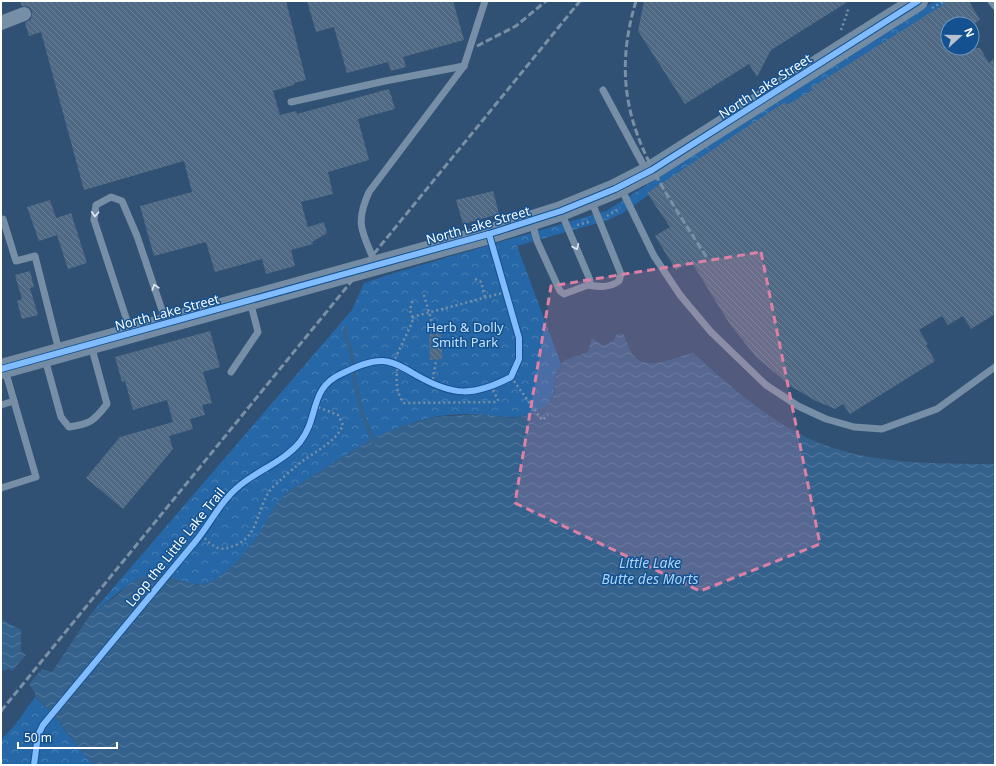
<svg xmlns="http://www.w3.org/2000/svg" width="996" height="766" viewBox="0 0 996 766" font-family="'Noto Sans',sans-serif">
	<defs>
		<pattern id="park-crowns" width="20" height="18" patternUnits="userSpaceOnUse"><rect width="20" height="18" fill="#2668a7"/><path d="M2 6a3 3 0 1 1 6 0M12 15a3 3 0 1 1 6 0" fill="none" stroke="#477fb4"/></pattern>
		<pattern id="water-waves" width="16" height="10" patternUnits="userSpaceOnUse"><rect width="16" height="10" fill="#35618d"/><path d="M0 5q4-4 8 0t8 0" fill="none" stroke="#53799e"/></pattern>
		<pattern id="building-back-hatch" width="6" height="6" patternUnits="userSpaceOnUse"><rect width="6" height="6" fill="#4f6984"/><path d="M-1 5l2 2M0 0l6 6M5-1l2 2" fill="none" stroke="#698096"/></pattern>
	</defs>
	<rect width="100%" height="100%" fill="#305173"/>
	<path fill="url(#park-crowns)" d="M935,1H958L650,194L623,213L608,220L517,246L561,364C551,376 559,392 548,403C528,422 508,417 483,415C467,413 450,414 434,417C399,425 368,440 338,460C327,467 317,475 305,482C299,486 290,489 285,495C273,507 267,521 259,535C250,550 227,575 212,582C204,585 196,585 188,583L60,724L93,765H1V740L15,725L35,697L46,708L141,577C123,587 107,602 90,615L352,310L364,283L394,273L606,211Z"/>
	<g fill="url(#water-waves)">
		<path d="M617,334H624C626,340 628,346 631,352C644,374 674,357 693,353C729,385 766,419 810,439C863,464 937,464 995,464V765H93L51,712L35,697V693L29,684L42,669L52,672L90,615L117,595L129,584L141,577L161,575L198,585L212,582L235,564L258,536L273,508L286,493L358,447L380,435L402,426L435,417L481,414L512,418L525,416L537,411L549,402L555,393L554,383L558,368L565,360L588,352L592,338L603,346L613,341Z"/>
		<polygon points="1,619 21,630 21,651 26,655 12,671 10,669 1,671"/>
	</g>
	<g fill="none" stroke-linecap="round" stroke-linejoin="round">
		<polyline stroke="#35618d" stroke-width="4" points="346,328 345,337 351,350 356,386 362,412 374,443"/>
	</g>
	<g fill="url(#building-back-hatch)">
		<polygon points="20,1 286,1 306,80 294,83 294,85 273,91 280,115 296,111 297,114 389,89 395,109 358,119 369,160 328,172 333,194 301,202 308,227 324,222 327,233 312,242 313,244 291,250 295,266 266,274 262,259 215,272 206,242 154,256 140,206 192,192 184,161 84,190 41,32 29,36 25,23 31,19 32,11 29,7 22,6"/>
		<polygon points="307,1 453,1 464,40 403,57 406,67 391,71 388,62 347,73 334,27 316,32"/>
		<polygon points="644,1 849,1 771,50 757,77 749,64 685,104 638,31"/>
		<polygon points="949,1 969,1 980,20 973,24 948,24 948,48 980,48 989,63 995,58 995,314 971,329 963,316 948,325 942,316 919,330 928,344 926,345 935,361 850,414 843,404 835,409 816,401 792,387 756,357 729,323 691,261 676,270 655,236 670,227 647,193 785,102 787,105 812,90 811,88"/>
		<polygon points="493,191 499,214 463,224 456,200"/>
		<polygon points="50,200 56,218 71,213 87,263 68,269 57,235 39,241 27,207"/>
		<polygon points="30,271 34,287 30,288 38,315 22,319 17,301 22,299 15,275"/>
		<polygon points="210,331 220,367 203,372 212,403 202,405 205,415 190,419 193,429 169,436 173,449 123,509 86,478 120,437 173,422 167,400 133,410 125,381 122,382 115,357"/>
		<polygon points="429,334 441,334 442,359 430,360"/>
	</g>
	<g fill="none" stroke-linecap="round" stroke-linejoin="round">
		<g stroke="#778fa6" stroke-width="2.5" stroke-dasharray="2 3" stroke-linecap="butt">
			<polyline points="932,8 944,1"/>
			<polyline points="841,30 848,11 846,8"/>
			<polyline points="607,216 620,208"/>
			<polyline points="577,225 589,222"/>
			<polyline points="475,279 481,282 485,297"/>
			<polyline points="424,295 435,333"/>
			<polyline points="412,317 506,292"/>
			<polyline points="393,363 412,323 413,319 410,310 413,298"/>
			<path d="M398,364C396,378 395,392 404,403L497,402L498,400L491,386"/>
			<polyline points="511,377 542,420 548,415"/>
			<polyline points="432,384 436,361"/>
			<path d="M201,535C215,548 219,553 238,544C260,533 257,505 272,488C279,481 299,463 307,458C321,448 336,441 343,425L338,415L315,406"/>
		</g>
		<g stroke="#778fa6" stroke-width="7">
			<polyline points="991,1 995,6"/>
			<polyline points="603,90 646,170"/>
			<polyline points="291,102 385,81 464,66"/>
			<polyline points="621,188 654,256 680,295 711,332 766,385 798,406 826,419 854,427 882,429 937,409 995,367"/>
			<polyline points="3,219 16,261 35,256 59,351"/>
			<polyline points="532,222 537,241 560,291 564,294 588,285 590,280 561,212"/>
			<path d="M376,265C363,233 354,225 369,192L464,66L485,1"/>
			<path d="M588,285C600,287 609,288 619,281L621,274L591,200"/>
			<polyline points="131,333 94,220 96,205 111,197 122,201 137,236 166,322"/>
			<path d="M45,359L61,417L69,427C90,424 94,421 107,404L91,345"/>
			<polyline points="231,372 258,332 250,301"/>
			<polyline points="1,405 14,401"/>
			<polyline points="1,488 36,477 5,370"/>
		</g>
		<polyline stroke="#778fa6" stroke-width="14" points="1,23 24,14"/>
		<polyline stroke="#738ba3" stroke-width="20" points="1,369 489,234 561,211 615,189 652,170 918,1"/>
		<g stroke="#7990a6" stroke-width="3" stroke-dasharray="7 3" stroke-linecap="butt">
			<path d="M636,1C603,110 652,171 707,258"/>
			<polyline points="477,46 516,26 546,1"/>
			<polyline points="1,711 580,1"/>
		</g>
		<g stroke="#135190" stroke-width="8">
			<g id="cycleway">
				<polyline points="1,369 489,234 561,211 615,189 652,170 918,1"/>
				<path d="M34,765L38,735L43,725C94,664 145,603 195,542C207,528 216,510 228,497C248,473 281,465 300,442C320,417 308,388 343,373C355,367 370,360 383,361C395,362 406,369 416,375C453,396 473,397 511,377L519,359V338L489,234"/>
			</g>
		</g>
		<use href="#cycleway" stroke="#80bcff" stroke-width="6"/>
	</g>
	<defs><path id="oneway-chevron" d="M-2-3.5L2.5 0L-2 3.5" fill="none" stroke-width="1.6" stroke-linecap="round" stroke-linejoin="round"/></defs>
	<g stroke="#e4e9ed">
		<use href="#oneway-chevron" transform="translate(95 214) rotate(93)"/>
		<use href="#oneway-chevron" transform="translate(576 247) rotate(67)"/>
		<use href="#oneway-chevron" transform="translate(155 287) rotate(-108)"/>
	</g>
	<path fill="#dd80a5" fill-opacity="0.2" stroke="#dd80a5" stroke-width="3" stroke-dasharray="8 5" stroke-linejoin="round" d="M761,252L820,544L700,591L515,503L551,286Z"/>
	<g text-anchor="middle" dominant-baseline="central" stroke-width="3" stroke-linejoin="round" paint-order="stroke">
		<g font-size="13" fill="#fff" stroke="#135190">
			<text transform="translate(765 86) rotate(-33)">North Lake Street</text>
			<text transform="translate(478 225) rotate(-16)">North Lake Street</text>
			<text transform="translate(167 312) rotate(-15)">North Lake Street</text>
			<text transform="translate(175 547) rotate(-51)">Loop the Little Lake Trail</text>
		</g>
		<g font-size="13" fill="#c6e2fc" stroke="#135190">
			<text x="465" y="327">Herb &amp; Dolly<tspan x="465" dy="15">Smith Park</tspan></text>
		</g>
		<g font-size="14" font-style="italic" fill="#abd3f8" stroke="#135190">
			<text x="650" y="562">Little Lake<tspan x="650" dy="16">Butte des Morts</tspan></text>
		</g>
	</g>
	<rect width="996" height="766" fill="none" stroke="#ffffff" stroke-width="4"/>
	<g transform="translate(960 36) rotate(69)"><circle r="19" fill="#135190" stroke="#7197bc"/>
	<path d="M0-3L7 15L0 10L-7 15Z" fill="#b7c2ce"/>
	<text y="-6" font-size="11" font-weight="bold" text-anchor="middle" fill="#ffffff">N</text>
	</g>
	<path d="M18 742v6h99v-6" fill="none" stroke="#ffffff" stroke-width="2"/>
	<text x="24" y="742" font-size="12" fill="#ffffff" stroke="#135190" stroke-width="3" paint-order="stroke">50 m</text>
</svg>
